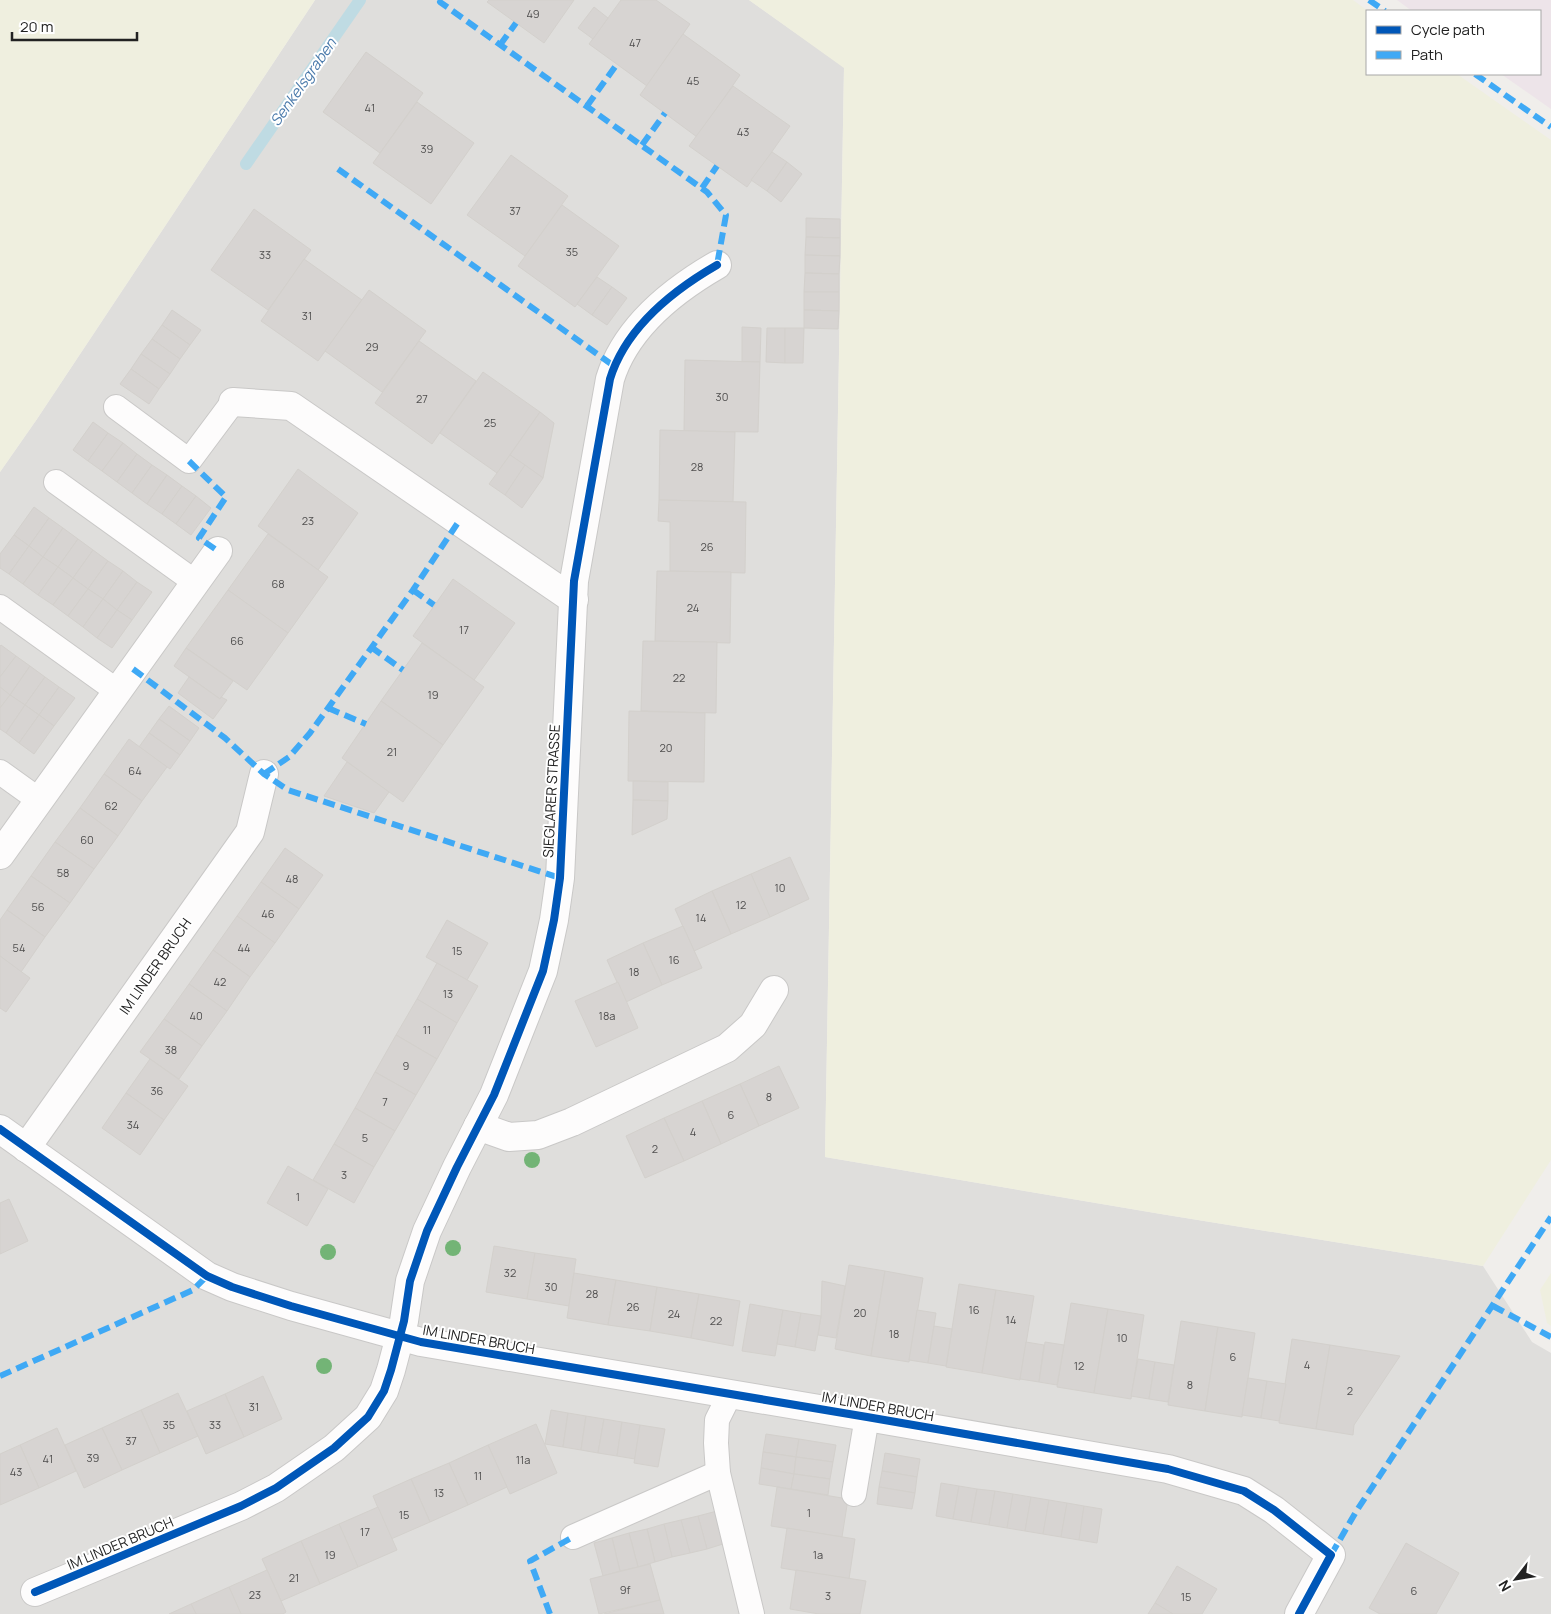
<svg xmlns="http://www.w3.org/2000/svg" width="1551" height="1614" viewBox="0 0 1551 1614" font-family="Manrope,sans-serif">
	<rect width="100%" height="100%" fill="#f0eeeb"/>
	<polygon fill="#dfdedc" points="315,0 749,0 844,67 825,1157 1161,1214 1483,1266 1532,1342 1551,1353 1551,1614 0,1614 0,472 37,419"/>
	<polygon fill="#ede4e9" points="1397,0 1551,0 1551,109 1501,74 1540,74 1540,11 1412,11"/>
	<g fill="#efefdf">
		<polygon points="0,0 315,0 37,419 0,472"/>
		<polygon points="749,0 1353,0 1368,11 1367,74 1457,74 1551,140 1551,1160 1483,1266 1161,1214 825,1157 844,68"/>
		<polygon points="1551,1273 1551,1326 1547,1323 1540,1290"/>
	</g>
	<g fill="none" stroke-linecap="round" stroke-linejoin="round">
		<polyline stroke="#bfdbe3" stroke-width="12" points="246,164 360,0"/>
	</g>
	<g fill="#d7d4d2" stroke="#d3d0cc">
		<polygon points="489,0 574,0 544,43 487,2"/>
		<polygon points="621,0 656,0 690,24 647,86 589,44"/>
		<polygon points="594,7 608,18 593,39 578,28"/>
		<polygon points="683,34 740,75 697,137 640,95"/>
		<polygon points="366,52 423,93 380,153 323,112"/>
		<polygon points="733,86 790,126 747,187 689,146"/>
		<polygon points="417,102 474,143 431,204 373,163"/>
		<polygon points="772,152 787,162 767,191 751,180"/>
		<polygon points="511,155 568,196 525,256 467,215"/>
		<polygon points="787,162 802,174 781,202 767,191"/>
		<polygon points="562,205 619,246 575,307 518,266"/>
		<polygon points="254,209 311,250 268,310 211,270"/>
		<polygon points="806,218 840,219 840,238 806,237"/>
		<polygon points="806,237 840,238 840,256 805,255"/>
		<polygon points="805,255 840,256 839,274 805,273"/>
		<polygon points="304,259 362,300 318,361 261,321"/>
		<polygon points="805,273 839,274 839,292 804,292"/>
		<polygon points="597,277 612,287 592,315 577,304"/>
		<polygon points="612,287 627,298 607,325 592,315"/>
		<polygon points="369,290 426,331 382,392 325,351"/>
		<polygon points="804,292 839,292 839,311 804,310"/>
		<polygon points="172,310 201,330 190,345 162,325"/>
		<polygon points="804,310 839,311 838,329 804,328"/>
		<polygon points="162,325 190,345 180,359 152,339"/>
		<polygon points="742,327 761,328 760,362 742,362"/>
		<polygon points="767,328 785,328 785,363 766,362"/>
		<polygon points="785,328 804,328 803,363 785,363"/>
		<polygon points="152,339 180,359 170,374 141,354"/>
		<polygon points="419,341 476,381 432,444 375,403"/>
		<polygon points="141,354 170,374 159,389 131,369"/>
		<polygon points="685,360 760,362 758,432 684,431"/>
		<polygon points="131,369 159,389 149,404 120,384"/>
		<polygon points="483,372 540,412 497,473 440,433"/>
		<polygon points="540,412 554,423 543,478 510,455"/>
		<polygon points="93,422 108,433 88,461 73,450"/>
		<polygon points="660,430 735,432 733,502 659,500"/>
		<polygon points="108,433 123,443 102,471 88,461"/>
		<polygon points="123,443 137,454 117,482 102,471"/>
		<polygon points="137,454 152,465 132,493 117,482"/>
		<polygon points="510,455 525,465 505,495 489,484"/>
		<polygon points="152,465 167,475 147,504 132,493"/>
		<polygon points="525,465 543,478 522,508 505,495"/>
		<polygon points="298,469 358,513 318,570 258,526"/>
		<polygon points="167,475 182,486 162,514 147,504"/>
		<polygon points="182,486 196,496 176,524 162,514"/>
		<polygon points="196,496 211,508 191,535 176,524"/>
		<polygon points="659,500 746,502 745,573 670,571 670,522 658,521"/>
		<polygon points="34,507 49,518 29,546 14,535"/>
		<polygon points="49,518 63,528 43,557 29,546"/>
		<polygon points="63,528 78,539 58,567 43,557"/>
		<polygon points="268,534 328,577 288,633 228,590"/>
		<polygon points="14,535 29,546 9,574 0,568 0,554"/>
		<polygon points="78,539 93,550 73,578 58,567"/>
		<polygon points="29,546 43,557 23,584 9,574"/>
		<polygon points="93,550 108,561 88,589 73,578"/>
		<polygon points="43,557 58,567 38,595 23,584"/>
		<polygon points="108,561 123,571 103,599 88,589"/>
		<polygon points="58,567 73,578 53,605 38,595"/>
		<polygon points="123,571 137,582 117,610 103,599"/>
		<polygon points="657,571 731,572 730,643 655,641"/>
		<polygon points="73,578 88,589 68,616 53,605"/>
		<polygon points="453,579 515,623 474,680 413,636"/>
		<polygon points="137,582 152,592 132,620 117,610"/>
		<polygon points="88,589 103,599 83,627 68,616"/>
		<polygon points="228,590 288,633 247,690 186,648"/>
		<polygon points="103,599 117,610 97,638 83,627"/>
		<polygon points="117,610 132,620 112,648 97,638"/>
		<polygon points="643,641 717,642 716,713 641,711"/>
		<polygon points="422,643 484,687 443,745 381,701"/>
		<polygon points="1,645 16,656 0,677 0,646"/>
		<polygon points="186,648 233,681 220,699 174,666"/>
		<polygon points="16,656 30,666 10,695 0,687 0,677"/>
		<polygon points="30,666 45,677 25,705 10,695"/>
		<polygon points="45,677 59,687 39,715 25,705"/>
		<polygon points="189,677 220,699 221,697 227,700 213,719 178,693"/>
		<polygon points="0,687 10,695 0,708"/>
		<polygon points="59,687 75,698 54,726 39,715"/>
		<polygon points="10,695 25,705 6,733 0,729 0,708"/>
		<polygon points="381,701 443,745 403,802 342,758"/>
		<polygon points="25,705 39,715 19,743 6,733"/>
		<polygon points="169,706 199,728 190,741 159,719"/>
		<polygon points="629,711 705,713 704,782 628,781"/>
		<polygon points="39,715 54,726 34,754 19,743"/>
		<polygon points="159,719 190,741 180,755 149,733"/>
		<polygon points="149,733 180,755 170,769 139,747"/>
		<polygon points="129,739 167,767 142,801 104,774"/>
		<polygon points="347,762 389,792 374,813 324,796"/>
		<polygon points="104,774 142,801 118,836 80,808"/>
		<polygon points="633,781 668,782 668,801 633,800"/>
		<polygon points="633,800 668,801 667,819 632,835"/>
		<polygon points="80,808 118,836 94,869 55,842"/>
		<polygon points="55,842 94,869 70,903 31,876"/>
		<polygon points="285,848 323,875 299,909 261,882"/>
		<polygon points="790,857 809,899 770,917 751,874"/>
		<polygon points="751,874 770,917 731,934 712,891"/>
		<polygon points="31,876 70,903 45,937 7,910"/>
		<polygon points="261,882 299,909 275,943 237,916"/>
		<polygon points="712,891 731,934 694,951 675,909"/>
		<polygon points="7,910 45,937 21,972 0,956 0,920"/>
		<polygon points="237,916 275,943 250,977 213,950"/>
		<polygon points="447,920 488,943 467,980 426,957"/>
		<polygon points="683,926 702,968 662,985 643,943"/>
		<polygon points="643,943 662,985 626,1002 607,960"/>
		<polygon points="213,950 250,977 227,1011 189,984"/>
		<polygon points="0,956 30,978 6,1012 0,1008"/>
		<polygon points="437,963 478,986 457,1023 417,999"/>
		<polygon points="618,982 638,1028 596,1047 575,1001"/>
		<polygon points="189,984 227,1011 202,1046 164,1019"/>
		<polygon points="417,999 457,1023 437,1059 396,1035"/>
		<polygon points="164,1019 202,1046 179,1079 140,1052"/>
		<polygon points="396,1035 437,1059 416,1095 375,1072"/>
		<polygon points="150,1059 188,1086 164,1120 126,1093"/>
		<polygon points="779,1066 799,1108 759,1126 740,1084"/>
		<polygon points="375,1072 416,1095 395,1131 355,1108"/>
		<polygon points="740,1084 759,1126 721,1144 702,1101"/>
		<polygon points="126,1093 164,1120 140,1155 102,1128"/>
		<polygon points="702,1101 721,1144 684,1161 664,1118"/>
		<polygon points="355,1108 395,1131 374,1167 334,1144"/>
		<polygon points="664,1118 684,1161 645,1178 626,1136"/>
		<polygon points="334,1144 374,1167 354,1203 313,1180"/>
		<polygon points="288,1166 328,1189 307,1226 267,1203"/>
		<polygon points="9,1199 28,1241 0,1254 0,1203"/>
		<polygon points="494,1246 535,1253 527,1299 486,1292"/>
		<polygon points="535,1253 576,1259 569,1306 527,1299"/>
		<polygon points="849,1265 885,1271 871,1356 835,1349"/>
		<polygon points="885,1271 923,1278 909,1362 871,1356"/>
		<polygon points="574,1273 616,1280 608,1325 567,1318"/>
		<polygon points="616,1280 657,1287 650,1331 608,1325"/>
		<polygon points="822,1281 845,1286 836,1338 818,1335 821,1316"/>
		<polygon points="959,1284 996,1290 982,1373 946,1367"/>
		<polygon points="657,1287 699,1294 691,1338 650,1331"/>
		<polygon points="996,1290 1034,1296 1020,1380 982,1373"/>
		<polygon points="699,1294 740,1301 733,1346 691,1338"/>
		<polygon points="1071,1303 1108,1309 1094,1393 1057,1387"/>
		<polygon points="750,1304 783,1310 775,1356 742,1351"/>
		<polygon points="1108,1309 1144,1315 1131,1399 1094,1393"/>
		<polygon points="783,1310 801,1313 795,1347 777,1344"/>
		<polygon points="917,1310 936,1313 928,1363 909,1360"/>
		<polygon points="801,1313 821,1316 815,1351 795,1347"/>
		<polygon points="1181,1321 1218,1327 1205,1411 1168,1405"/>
		<polygon points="934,1326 952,1329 946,1366 928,1363"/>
		<polygon points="1218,1327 1255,1333 1242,1417 1205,1411"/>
		<polygon points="1292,1339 1330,1345 1316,1429 1279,1423"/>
		<polygon points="1026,1342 1044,1345 1039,1382 1020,1379"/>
		<polygon points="1045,1342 1064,1345 1057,1385 1039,1382"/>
		<polygon points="1330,1345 1400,1356 1354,1425 1353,1435 1316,1429"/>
		<polygon points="1138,1359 1155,1362 1149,1399 1131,1396"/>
		<polygon points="1155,1362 1174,1365 1168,1402 1149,1399"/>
		<polygon points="263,1376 282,1419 244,1437 225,1394"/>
		<polygon points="1248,1378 1267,1381 1261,1418 1242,1415"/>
		<polygon points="1267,1381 1286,1384 1279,1421 1261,1418"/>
		<polygon points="178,1393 198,1436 160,1453 141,1410"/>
		<polygon points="225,1394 244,1437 206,1454 187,1411"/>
		<polygon points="141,1410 160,1453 122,1470 102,1428"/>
		<polygon points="551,1410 568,1413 563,1447 545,1444"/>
		<polygon points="568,1413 586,1416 581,1450 563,1447"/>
		<polygon points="586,1416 604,1419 598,1453 581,1450"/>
		<polygon points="604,1419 622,1422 617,1456 598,1453"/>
		<polygon points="622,1422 640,1425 635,1459 617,1456"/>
		<polygon points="536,1424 557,1473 510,1494 488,1445"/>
		<polygon points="640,1425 665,1429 658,1467 634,1463"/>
		<polygon points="57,1428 76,1471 39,1488 20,1445"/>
		<polygon points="102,1428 122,1470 84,1488 65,1445"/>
		<polygon points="766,1434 799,1439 796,1457 763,1452"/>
		<polygon points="799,1439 836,1445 833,1462 796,1457"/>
		<polygon points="20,1445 39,1488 0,1505 0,1454"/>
		<polygon points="488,1445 507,1487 468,1505 449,1463"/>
		<polygon points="763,1452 796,1457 794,1474 761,1468"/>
		<polygon points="885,1453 920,1459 917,1477 882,1471"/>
		<polygon points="796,1457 833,1462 830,1479 794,1474"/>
		<polygon points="449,1463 468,1505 430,1522 411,1479"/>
		<polygon points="761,1468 794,1474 791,1489 759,1484"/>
		<polygon points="882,1471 917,1477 915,1493 879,1487"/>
		<polygon points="794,1474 830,1479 828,1495 791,1489"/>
		<polygon points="411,1479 430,1522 391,1539 373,1496"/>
		<polygon points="941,1483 959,1486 953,1519 936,1516"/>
		<polygon points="959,1486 977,1489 971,1522 953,1519"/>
		<polygon points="777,1487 848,1499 842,1537 771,1526"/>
		<polygon points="879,1487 915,1493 912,1509 877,1504"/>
		<polygon points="977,1489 995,1491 989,1525 971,1522"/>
		<polygon points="995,1491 1013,1494 1007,1528 989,1525"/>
		<polygon points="1013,1494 1031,1497 1025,1531 1007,1528"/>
		<polygon points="1031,1497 1049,1500 1043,1534 1025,1531"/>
		<polygon points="1049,1500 1067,1503 1061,1537 1043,1534"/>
		<polygon points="1067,1503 1084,1506 1079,1540 1061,1537"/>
		<polygon points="1084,1506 1102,1509 1097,1543 1079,1540"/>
		<polygon points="378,1507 397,1550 358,1567 339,1524"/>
		<polygon points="717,1511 726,1543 707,1549 698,1516"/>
		<polygon points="698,1516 707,1549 690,1553 681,1520"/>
		<polygon points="681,1520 690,1553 672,1557 664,1524"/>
		<polygon points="339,1524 358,1567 320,1584 301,1541"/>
		<polygon points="664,1524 672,1557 655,1562 647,1529"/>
		<polygon points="787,1528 855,1539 849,1579 781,1568"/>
		<polygon points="647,1529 655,1562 638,1567 629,1533"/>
		<polygon points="629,1533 638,1567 620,1571 612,1538"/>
		<polygon points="612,1538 620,1571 603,1576 594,1543"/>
		<polygon points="301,1541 320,1584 281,1601 262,1559"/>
		<polygon points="1406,1543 1459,1573 1436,1614 1380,1614 1369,1608"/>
		<polygon points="650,1564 660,1600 599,1614 590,1579"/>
		<polygon points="1177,1566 1217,1589 1202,1614 1173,1614 1155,1603"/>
		<polygon points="267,1570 286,1612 283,1614 241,1614 229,1587"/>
		<polygon points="796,1570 866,1581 860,1614 819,1614 790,1609"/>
		<polygon points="229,1587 241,1614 196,1614 191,1604"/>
		<polygon points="660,1600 664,1614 604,1614"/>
		<polygon points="1155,1603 1173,1614 1148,1614"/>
		<polygon points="191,1604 196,1614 169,1614"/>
	</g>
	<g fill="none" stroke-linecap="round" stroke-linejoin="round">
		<g stroke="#c9c8c7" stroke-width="26">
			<g id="service">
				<polyline points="116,407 189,461 233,402"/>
				<polyline points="56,482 195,582"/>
				<polyline points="0,607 117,691"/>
				<polyline points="0,772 39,800"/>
				<polyline points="730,1394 717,1420 716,1443 718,1473 752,1614"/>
				<polyline points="854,1494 867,1417"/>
				<polyline points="573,1537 718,1473"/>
			</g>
		</g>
		<g stroke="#c9c8c7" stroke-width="30">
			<g id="minor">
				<polyline points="233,402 291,406 574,600"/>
				<polyline points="0,855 218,551"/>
				<polyline points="478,1126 509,1137 538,1135 572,1122 727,1048 753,1025 774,990"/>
				<polyline points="0,1129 207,1276 232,1287 291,1306 421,1342 867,1417 1168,1469 1244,1491 1274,1510 1331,1555 1299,1614"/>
				<polyline points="26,1148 250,832 264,774"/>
				<path d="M35,1592L241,1506L276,1488L334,1448L368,1417L384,1391L391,1370L404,1321L410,1281L427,1231L457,1167L494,1095L543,971L554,920L560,878L574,581L610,379C626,327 672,291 717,265"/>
			</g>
		</g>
		<use href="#service" stroke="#fdfcfc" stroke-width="24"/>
		<use href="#minor" stroke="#fdfcfc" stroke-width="28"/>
		<g stroke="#3fa9f5" stroke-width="6" stroke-dasharray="12 6" stroke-linecap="butt">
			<polyline points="442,0 440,2 707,192 726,215 717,265"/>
			<polyline points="1369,0 1385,11"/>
			<polyline points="500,45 516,23"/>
			<polyline points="1475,74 1551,127"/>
			<polyline points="587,106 617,64"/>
			<polyline points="642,145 665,113"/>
			<polyline points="338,169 614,366"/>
			<polyline points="702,188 717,166"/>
			<polyline points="189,461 226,497 199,538 218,551"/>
			<polyline points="413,590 434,605"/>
			<polyline points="371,647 403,670"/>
			<polyline points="133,669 225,738 264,774 288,790 560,878"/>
			<polyline points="328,708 366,724"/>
			<polyline points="264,774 289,757 310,733 413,590 459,521"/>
			<polyline points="1493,1306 1551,1337"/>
			<polyline points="0,1376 193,1290 207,1276"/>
			<polyline points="1331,1555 1357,1510 1551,1217"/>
			<polyline points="550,1614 530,1561 573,1537"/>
		</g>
		<g stroke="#fff" stroke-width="11">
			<g id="cycleway">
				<polyline points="0,1129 207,1276 232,1287 291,1306 421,1342 867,1417 1168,1469 1244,1491 1274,1510 1331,1555 1299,1614"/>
				<path d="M35,1592L241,1506L276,1488L334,1448L368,1417L384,1391L391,1370L404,1321L410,1281L427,1231L457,1167L494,1095L543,971L554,920L560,878L574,581L610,379C626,327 672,291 717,265"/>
			</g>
		</g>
		<use href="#cycleway" stroke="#0057b8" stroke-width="8"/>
	</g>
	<g fill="#73b476">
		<circle cx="532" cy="1160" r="8"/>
		<circle cx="453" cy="1248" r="8"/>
		<circle cx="328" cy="1252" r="8"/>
		<circle cx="324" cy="1366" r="8"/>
	</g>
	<g text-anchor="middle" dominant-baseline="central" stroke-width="4" stroke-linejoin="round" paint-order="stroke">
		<g font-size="11" fill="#4f4e4e">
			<text x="533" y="13">49</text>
			<text x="635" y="42">47</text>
			<text x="693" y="80">45</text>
			<text x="370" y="107">41</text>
			<text x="743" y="131">43</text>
			<text x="427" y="148">39</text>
			<text x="515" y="210">37</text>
			<text x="572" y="251">35</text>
			<text x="265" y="254">33</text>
			<text x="307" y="315">31</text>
			<text x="372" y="346">29</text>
			<text x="722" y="396">30</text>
			<text x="422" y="398">27</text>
			<text x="490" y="422">25</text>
			<text x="697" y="466">28</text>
			<text x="308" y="520">23</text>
			<text x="707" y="546">26</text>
			<text x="278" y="583">68</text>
			<text x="693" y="607">24</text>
			<text x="464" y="629">17</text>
			<text x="237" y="640">66</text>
			<text x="679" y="677">22</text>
			<text x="433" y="694">19</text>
			<text x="666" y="747">20</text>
			<text x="392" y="751">21</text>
			<text x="135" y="770">64</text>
			<text x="111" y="805">62</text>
			<text x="87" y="839">60</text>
			<text x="63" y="872">58</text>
			<text x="292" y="878">48</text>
			<text x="780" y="887">10</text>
			<text x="741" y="904">12</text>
			<text x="38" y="906">56</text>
			<text x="268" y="913">46</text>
			<text x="701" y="917">14</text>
			<text x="19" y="947">54</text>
			<text x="244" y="947">44</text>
			<text x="457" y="950">15</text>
			<text x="674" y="959">16</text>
			<text x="634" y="971">18</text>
			<text x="220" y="981">42</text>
			<text x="448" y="993">13</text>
			<text x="196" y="1015">40</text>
			<text x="607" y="1015">18a</text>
			<text x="427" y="1029">11</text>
			<text x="171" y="1049">38</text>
			<text x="406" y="1065">9</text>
			<text x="157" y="1090">36</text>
			<text x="769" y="1096">8</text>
			<text x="385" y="1101">7</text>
			<text x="731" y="1114">6</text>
			<text x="133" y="1124">34</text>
			<text x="693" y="1131">4</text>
			<text x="365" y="1137">5</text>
			<text x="655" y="1148">2</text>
			<text x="344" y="1174">3</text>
			<text x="298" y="1196">1</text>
			<text x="510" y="1272">32</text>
			<text x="551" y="1286">30</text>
			<text x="592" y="1293">28</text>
			<text x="633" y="1306">26</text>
			<text x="974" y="1309">16</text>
			<text x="860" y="1312">20</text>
			<text x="674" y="1313">24</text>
			<text x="1011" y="1319">14</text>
			<text x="716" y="1320">22</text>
			<text x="894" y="1333">18</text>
			<text x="1122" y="1337">10</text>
			<text x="1233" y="1356">6</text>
			<text x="1307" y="1364">4</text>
			<text x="1079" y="1365">12</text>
			<text x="1190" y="1384">8</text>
			<text x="1350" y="1390">2</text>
			<text x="254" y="1406">31</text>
			<text x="169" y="1424">35</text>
			<text x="215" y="1424">33</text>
			<text x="131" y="1440">37</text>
			<text x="93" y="1457">39</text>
			<text x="48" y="1458">41</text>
			<text x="523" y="1459">11a</text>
			<text x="16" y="1471">43</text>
			<text x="478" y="1475">11</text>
			<text x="439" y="1492">13</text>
			<text x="809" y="1512">1</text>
			<text x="404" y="1514">15</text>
			<text x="365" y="1531">17</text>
			<text x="330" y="1554">19</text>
			<text x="818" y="1554">1a</text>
			<text x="294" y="1577">21</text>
			<text x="625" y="1589">9f</text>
			<text x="1414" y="1590">6</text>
			<text x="255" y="1594">23</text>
			<text x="828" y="1595">3</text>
			<text x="1186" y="1596">15</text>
		</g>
		<g font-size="14" fill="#222" stroke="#fff">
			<text transform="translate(551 791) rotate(-87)">SIEGLARER STRASSE</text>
			<text transform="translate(155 966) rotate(-55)">IM LINDER BRUCH</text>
			<text transform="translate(479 1339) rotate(10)">IM LINDER BRUCH</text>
			<text transform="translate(878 1406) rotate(10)">IM LINDER BRUCH</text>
			<text transform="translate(120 1543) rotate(-23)">IM LINDER BRUCH</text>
		</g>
		<g font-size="15" font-style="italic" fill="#4a7aab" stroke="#fff">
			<text transform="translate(303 82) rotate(-55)">Senkelsgraben</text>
		</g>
	</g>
	<rect x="1366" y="10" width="175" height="65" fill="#ffffff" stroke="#a7a7a7"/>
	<rect x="1376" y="26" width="25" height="8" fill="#0057b8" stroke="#a7a7a7"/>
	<text x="1411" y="35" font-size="15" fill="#222222">Cycle path</text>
	<rect x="1376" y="51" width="25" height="8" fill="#3fa9f5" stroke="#a7a7a7"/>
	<text x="1411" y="60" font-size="15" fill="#222222">Path</text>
	<g transform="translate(1516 1579) rotate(239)" stroke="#ffffff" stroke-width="4" paint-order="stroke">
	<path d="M0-4L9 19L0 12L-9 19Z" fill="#222222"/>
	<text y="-8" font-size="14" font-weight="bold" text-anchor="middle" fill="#222222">N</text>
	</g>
	<path d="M12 32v8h125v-8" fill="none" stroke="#222222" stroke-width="2.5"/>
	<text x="20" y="32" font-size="15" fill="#222222" stroke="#ffffff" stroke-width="4" paint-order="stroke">20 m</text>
</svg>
